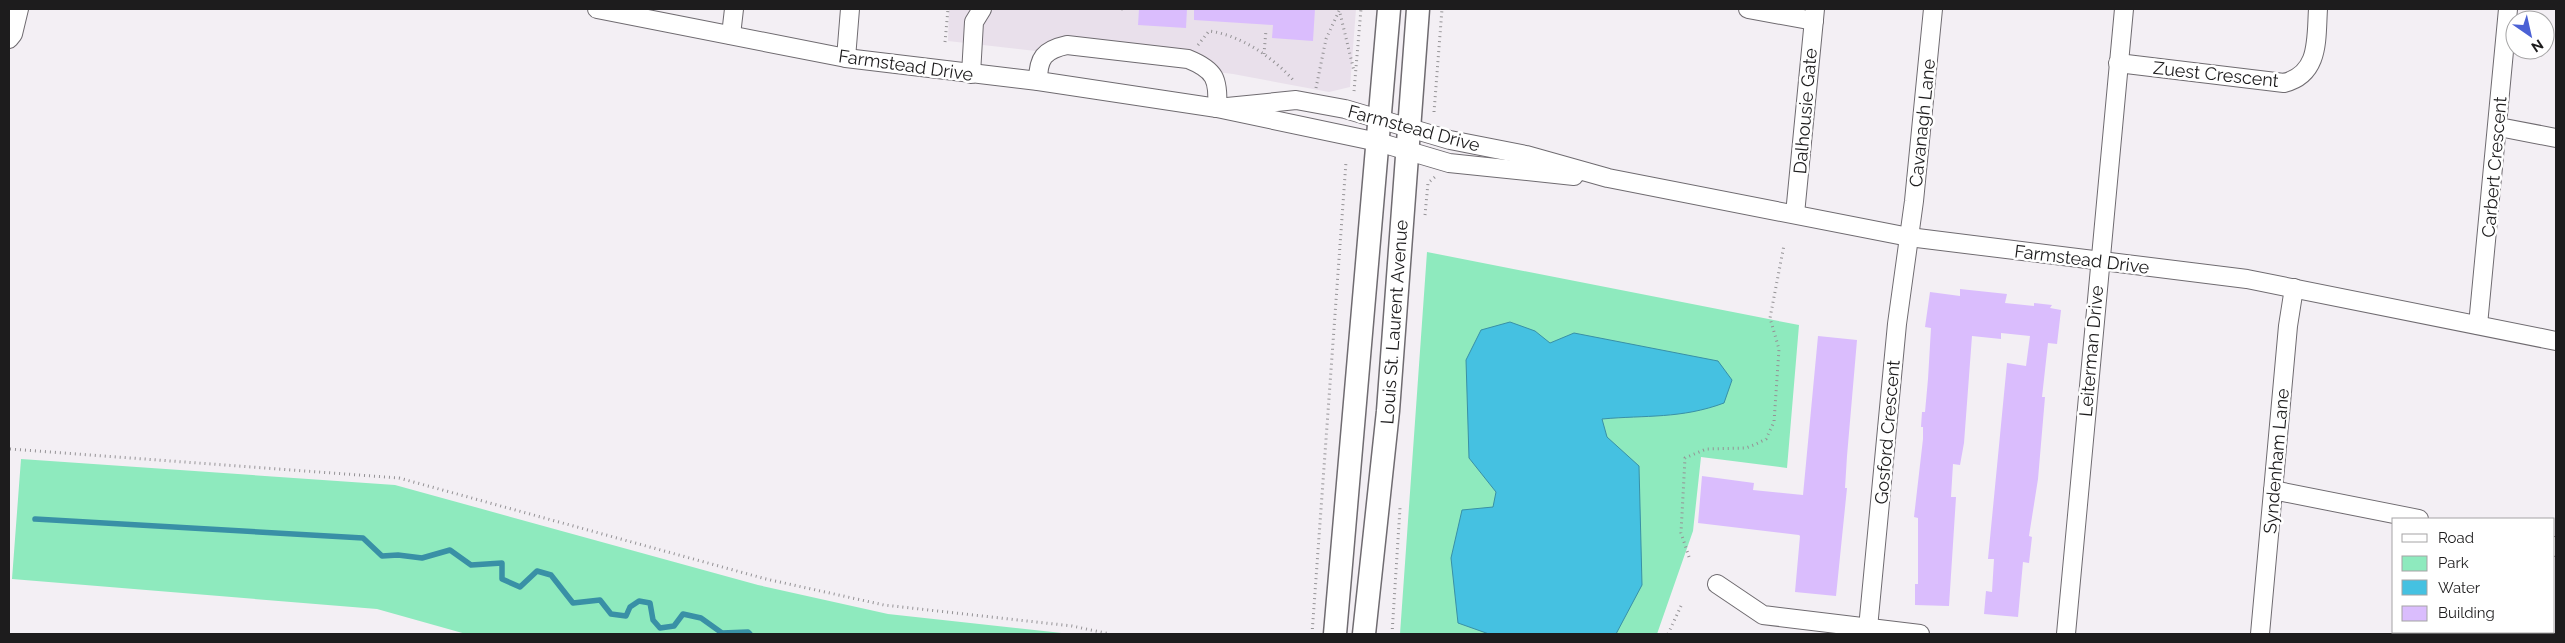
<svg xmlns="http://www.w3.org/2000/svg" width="2565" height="643" viewBox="0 0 2565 643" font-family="Raleway,sans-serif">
	<rect width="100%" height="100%" fill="#f3eff4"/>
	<polygon fill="#e9e0eb" points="949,9 1356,9 1350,87 1329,92 1233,74 948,41"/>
	<g fill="#8eeabe">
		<polygon points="1427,252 1799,325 1787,468 1701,457 1693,531 1657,634 1400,634"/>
		<polygon points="21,459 395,485 758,585 888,614 1071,634 466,634 377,609 12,579"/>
	</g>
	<path fill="#45c1e1" stroke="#3990a6" d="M1510,322L1535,331L1550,343L1574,333L1718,361L1732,380L1724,403C1681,419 1646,415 1602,419L1607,437L1639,466L1642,585L1616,634H1489L1458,623L1451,558L1462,510L1493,507L1496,492L1469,458L1466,360L1481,330Z"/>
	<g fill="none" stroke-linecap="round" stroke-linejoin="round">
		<polyline stroke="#3990a6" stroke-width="5.5" points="35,519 363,538 382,556 398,555 422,558 450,550 471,565 502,563 502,579 520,587 537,571 551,575 573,603 600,600 611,614 626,616 630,607 639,601 650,603 653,620 660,628 674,626 683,614 701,618 722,633 748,632 750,634"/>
	</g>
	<g fill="#dabdfd">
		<polygon points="1139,9 1187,9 1186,28 1138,25"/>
		<polygon points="1194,9 1315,9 1313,41 1272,38 1273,25 1194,20"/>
		<polygon points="1960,289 2007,294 2005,303 2034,306 2034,303 2052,305 2050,308 2061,310 2057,344 2048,343 2042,397 2045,397 2038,479 2029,536 2032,537 2029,563 2023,562 2018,617 1984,614 1986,591 1992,592 1994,559 1988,559 2007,363 2026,366 2030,336 2001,333 2001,339 1972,336 1964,443 1960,465 1953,464 1951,497 1956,497 1949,606 1915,605 1915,584 1918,584 1918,518 1914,517 1923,439 1923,427 1921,427 1922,412 1925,412 1928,379 1931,328 1925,327 1930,292 1960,296"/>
		<polygon points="1818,336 1857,340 1847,456 1845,488 1847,488 1836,596 1795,592 1800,536 1799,535 1698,523 1702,476 1754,483 1753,490 1803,495"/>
	</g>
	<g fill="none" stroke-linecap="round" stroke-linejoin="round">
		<g stroke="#6f6b70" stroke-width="20">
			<g id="minor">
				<polyline points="597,9 846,58 1038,81 1217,108 1378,142 1449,163 1574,176"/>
				<polyline points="1748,9 1814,21"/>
				<polyline points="731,35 734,9"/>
				<polyline points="9,39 13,34 19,9"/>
				<polyline points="846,58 850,9"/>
				<path d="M2118,63L2284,83C2320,74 2316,39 2318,9"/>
				<polyline points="971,74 974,22 982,9"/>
				<path d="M1038,81C1038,58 1044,50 1067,45L1188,59C1215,70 1219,79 1217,108"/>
				<polyline points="1217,108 1296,100 1345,109 1450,140 1526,155 1608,178 1909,237 2247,279 2556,341"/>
				<polyline points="2499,127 2556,138"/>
				<polyline points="1795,214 1815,9"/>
				<polyline points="2478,325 2508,9"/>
				<polyline points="2273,490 2419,519"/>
				<polyline points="2554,546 2556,547"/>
				<polyline points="1717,584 1763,615 1920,634"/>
				<polyline points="1868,628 1897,324 1914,201 1933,9"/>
				<polyline points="2066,634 2124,9"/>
				<polyline points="2260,634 2288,326 2294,288"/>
			</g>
		</g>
		<g stroke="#6f6b70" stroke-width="25">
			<g id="major">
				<polyline points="1335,634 1389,9"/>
				<polyline points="1364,634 1388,411 1418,9"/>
			</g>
		</g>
		<g stroke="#949295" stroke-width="3" stroke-dasharray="1 4" stroke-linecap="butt">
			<polyline points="1122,9 1124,10"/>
			<polyline points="1339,9 1354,71"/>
			<polyline points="945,42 948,9"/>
			<path d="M1198,45L1209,31C1241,35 1274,58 1295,82"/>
			<polyline points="1264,54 1266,30"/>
			<polyline points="1316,88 1326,39 1339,11"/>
			<polyline points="1354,91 1361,9"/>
			<polyline points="1434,112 1442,9"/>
			<polyline points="1425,215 1428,183 1435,177"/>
			<polyline points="10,449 399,478 766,579 884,605 1072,626 1110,634"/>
			<polyline points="1689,557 1681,533 1685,458 1706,449 1746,448 1756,444 1766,439 1774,422 1779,349 1770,318 1784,245"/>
			<polyline points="1312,634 1346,162"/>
			<polyline points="1392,634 1400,508"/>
			<polyline points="1668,634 1681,606"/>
		</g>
		<use href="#minor" stroke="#fff" stroke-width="18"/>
		<use href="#major" stroke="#fff" stroke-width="22"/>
	</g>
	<g text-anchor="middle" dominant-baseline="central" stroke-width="5" stroke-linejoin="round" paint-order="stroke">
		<g font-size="18" fill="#1d1c1d" stroke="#fff">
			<text transform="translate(906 65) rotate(8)">Farmstead Drive</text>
			<text transform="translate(2216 74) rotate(6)">Zuest Crescent</text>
			<text transform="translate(1805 111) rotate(-85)">Dalhousie Gate</text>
			<text transform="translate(1922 123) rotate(-84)">Cavanagh Lane</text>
			<text transform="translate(1414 128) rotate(15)">Farmstead Drive</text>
			<text transform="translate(2494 167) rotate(-85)">Carbert Crescent</text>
			<text transform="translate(2082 259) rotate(7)">Farmstead Drive</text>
			<text transform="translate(1394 322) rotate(-86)">Louis St. Laurent Avenue</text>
			<text transform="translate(2091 351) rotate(-85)">Leiterman Drive</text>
			<text transform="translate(1887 432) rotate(-85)">Gosford Crescent</text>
			<text transform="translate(2276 461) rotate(-85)">Syndenham Lane</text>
		</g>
	</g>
	<rect width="2565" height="643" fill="none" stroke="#1d1c1d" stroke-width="20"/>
	<rect x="2392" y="518" width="162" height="115" fill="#ffffff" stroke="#a5a4a5"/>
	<rect x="2402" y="534" width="25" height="8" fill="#ffffff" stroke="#a5a4a5"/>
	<text x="2438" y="543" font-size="15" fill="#1d1c1d">Road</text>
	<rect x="2402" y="556" width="25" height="15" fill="#8eeabe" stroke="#a5a4a5"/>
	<text x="2438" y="568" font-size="15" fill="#1d1c1d">Park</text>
	<rect x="2402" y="580" width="25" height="15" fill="#45c1e1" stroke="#a5a4a5"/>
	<text x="2438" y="593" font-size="15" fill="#1d1c1d">Water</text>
	<rect x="2402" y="606" width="25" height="15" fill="#dabdfd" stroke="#a5a4a5"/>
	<text x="2438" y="618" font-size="15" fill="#1d1c1d">Building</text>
	<g transform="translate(2530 35) rotate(146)"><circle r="24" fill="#ffffff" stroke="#a5a4a5"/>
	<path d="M0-4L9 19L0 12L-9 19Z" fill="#4b61d5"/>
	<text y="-8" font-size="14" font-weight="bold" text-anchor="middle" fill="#1d1c1d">N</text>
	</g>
</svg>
